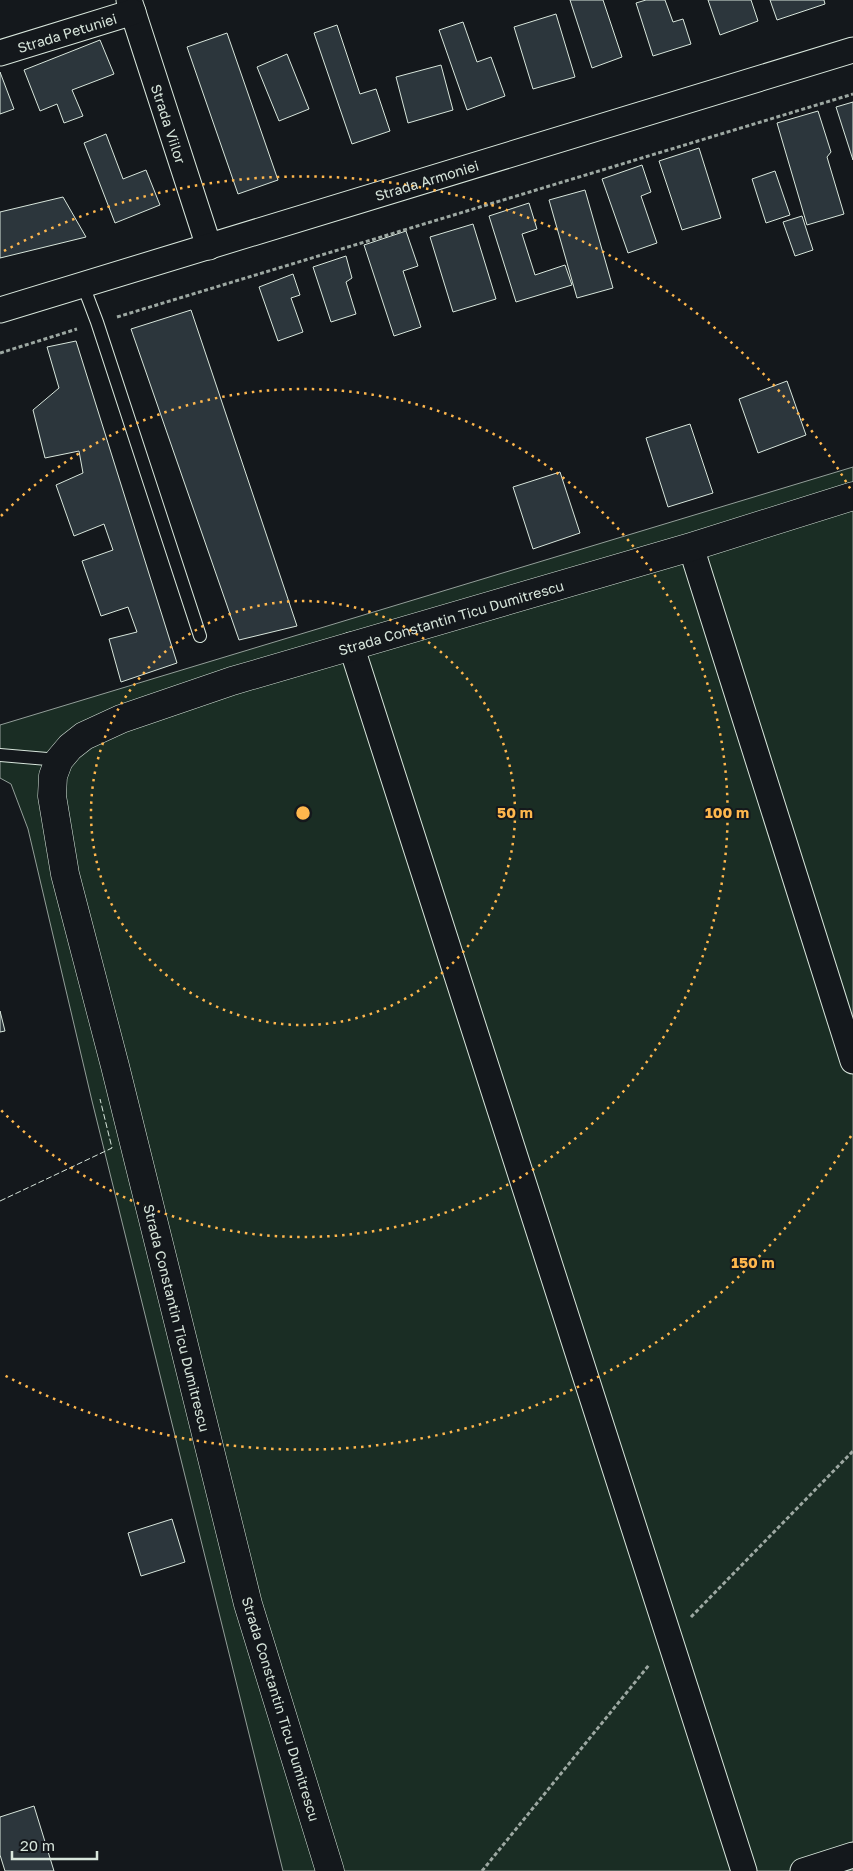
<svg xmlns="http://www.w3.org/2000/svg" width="853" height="1871" viewBox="0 0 853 1871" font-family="'Golos Text',sans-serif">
	<rect width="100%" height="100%" fill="#14181c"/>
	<polygon fill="#1a2d24" stroke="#939e99" points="853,467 853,1871 283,1871 92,1101 28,829 11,784 0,778 0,725"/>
	<g fill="#2c363c" stroke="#d8e6dc">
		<polygon points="570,0 603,0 622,57 592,68"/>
		<polygon points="646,0 665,0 673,22 683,19 691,44 653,56 636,3"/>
		<polygon points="708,0 751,0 758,21 720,35"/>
		<polygon points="770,0 824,0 825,4 777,20"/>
		<polygon points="556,14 575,77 533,89 514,27"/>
		<polygon points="463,22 477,62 491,57 505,96 467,110 439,30"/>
		<polygon points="337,25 360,94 376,89 390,131 352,144 314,33"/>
		<polygon points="227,33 278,180 238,194 187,47"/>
		<polygon points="100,40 114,74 72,90 83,116 64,123 57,104 40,111 24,70"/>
		<polygon points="287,54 309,109 279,121 257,67"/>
		<polygon points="441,65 453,110 408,123 396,77"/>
		<polygon points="0,72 14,109 0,114"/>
		<polygon points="853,102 853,160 836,107"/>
		<polygon points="818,111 831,152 827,157 844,214 807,225 777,123"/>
		<polygon points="106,134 123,179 146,170 160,205 115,223 84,143"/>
		<polygon points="699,148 721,218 682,230 659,161"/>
		<polygon points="642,165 651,192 641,196 657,243 628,253 602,179"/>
		<polygon points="775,171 790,215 766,223 752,179"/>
		<polygon points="585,190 613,288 577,298 549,200"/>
		<polygon points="63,197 86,237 0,258 0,212"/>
		<polygon points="529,203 537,229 522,234 535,275 565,265 572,285 516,302 489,216"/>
		<polygon points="802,216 813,250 795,256 783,222"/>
		<polygon points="473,224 496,299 453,312 430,237"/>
		<polygon points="406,231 418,266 403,271 421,327 394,336 364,245"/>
		<polygon points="346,256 352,278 346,282 356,314 331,322 313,267"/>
		<polygon points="293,274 300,295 291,298 303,332 278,341 259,287"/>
		<polygon points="191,310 297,626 239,640 131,329"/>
		<polygon points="76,341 177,663 121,682 109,639 137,632 128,607 101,616 82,561 113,550 104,524 74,536 56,485 83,473 79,451 45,458 33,410 59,388 47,347"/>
		<polygon points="787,381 806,435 758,453 739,399"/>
		<polygon points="690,424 713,493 668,507 646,438"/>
		<polygon points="560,472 580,533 533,549 513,487"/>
		<polygon points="0,1011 5,1031 0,1032"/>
		<polygon points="172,1519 185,1562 141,1576 128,1533"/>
		<polygon points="34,1806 54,1871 5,1871 0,1855 0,1817"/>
	</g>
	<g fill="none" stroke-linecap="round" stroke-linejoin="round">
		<g stroke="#d8e6dc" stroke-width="14">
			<g id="service">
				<polyline points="83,285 97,322 200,636"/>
				<polyline points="0,755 59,760"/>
			</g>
		</g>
		<g stroke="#d8e6dc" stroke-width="27">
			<g id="minor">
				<path id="s1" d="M129,0L209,247"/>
				<path id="s2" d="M0,53L133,12"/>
				<path id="s3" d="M0,310L853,50"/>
				<polyline points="691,547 853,1061"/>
				<polyline points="351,645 744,1871"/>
				<polyline points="803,1871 853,1855"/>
			</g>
		</g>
		<g stroke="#d8e6dc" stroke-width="29">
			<g id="tertiary">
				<path id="s4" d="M330,1871L248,1604L115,1066L65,874L52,796L53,776L59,760L70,747L84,736L121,719L232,681L691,547L853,496"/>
			</g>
		</g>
		<g stroke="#9da8a2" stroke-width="3" stroke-dasharray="4 2.5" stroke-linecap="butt">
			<polyline points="117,317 853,94"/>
			<polyline points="0,353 77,329"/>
			<polyline points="691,1617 853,1451"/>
			<polyline points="482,1871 649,1665"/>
		</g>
		<use href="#service" stroke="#14181c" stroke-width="12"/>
		<use href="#minor" stroke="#14181c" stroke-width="25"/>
		<use href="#tertiary" stroke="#14181c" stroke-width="28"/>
		<polyline stroke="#d8e6dc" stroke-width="1" stroke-dasharray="6 2.5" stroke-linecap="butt" points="0,1201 112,1148 100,1099"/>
	</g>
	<g fill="none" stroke="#ffb74d" stroke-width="2.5" stroke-dasharray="2.5 5">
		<circle cx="303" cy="813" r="212"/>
		<path d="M1 516A424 424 0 1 1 1 1110"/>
		<path d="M851 1136A636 636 0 0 1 4 1375M4 251A636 636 0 0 1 851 490"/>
	</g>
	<g text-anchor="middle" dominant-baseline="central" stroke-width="4" stroke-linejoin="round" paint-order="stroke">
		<g font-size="14" fill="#d8e6dc" stroke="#14181c">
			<text stroke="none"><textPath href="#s2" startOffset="70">Strada Petuniei</textPath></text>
			<text stroke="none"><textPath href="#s1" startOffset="130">Strada Viilor</textPath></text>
			<text stroke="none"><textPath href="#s3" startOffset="446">Strada Armoniei</textPath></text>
			<text stroke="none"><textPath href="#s4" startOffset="1569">Strada Constantin Ticu Dumitrescu</textPath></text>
			<text transform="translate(177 1318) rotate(76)">Strada Constantin Ticu Dumitrescu</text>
			<text transform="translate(281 1709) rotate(73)">Strada Constantin Ticu Dumitrescu</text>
		</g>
	</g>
	<circle cx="303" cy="813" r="8" fill="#ffb74d" stroke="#14181c" stroke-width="2.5"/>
	<g font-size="15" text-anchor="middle" font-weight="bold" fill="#ffb74d" stroke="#14181c" stroke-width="4" stroke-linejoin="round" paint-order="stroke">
		<text x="515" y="818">50 m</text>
		<text x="727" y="818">100 m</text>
		<text x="753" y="1268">150 m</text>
	</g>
	<path d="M12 1851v8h85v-8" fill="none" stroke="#d8e6dc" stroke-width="2.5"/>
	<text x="20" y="1851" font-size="15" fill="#d8e6dc" stroke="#14181c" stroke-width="4" paint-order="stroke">20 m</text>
</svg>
